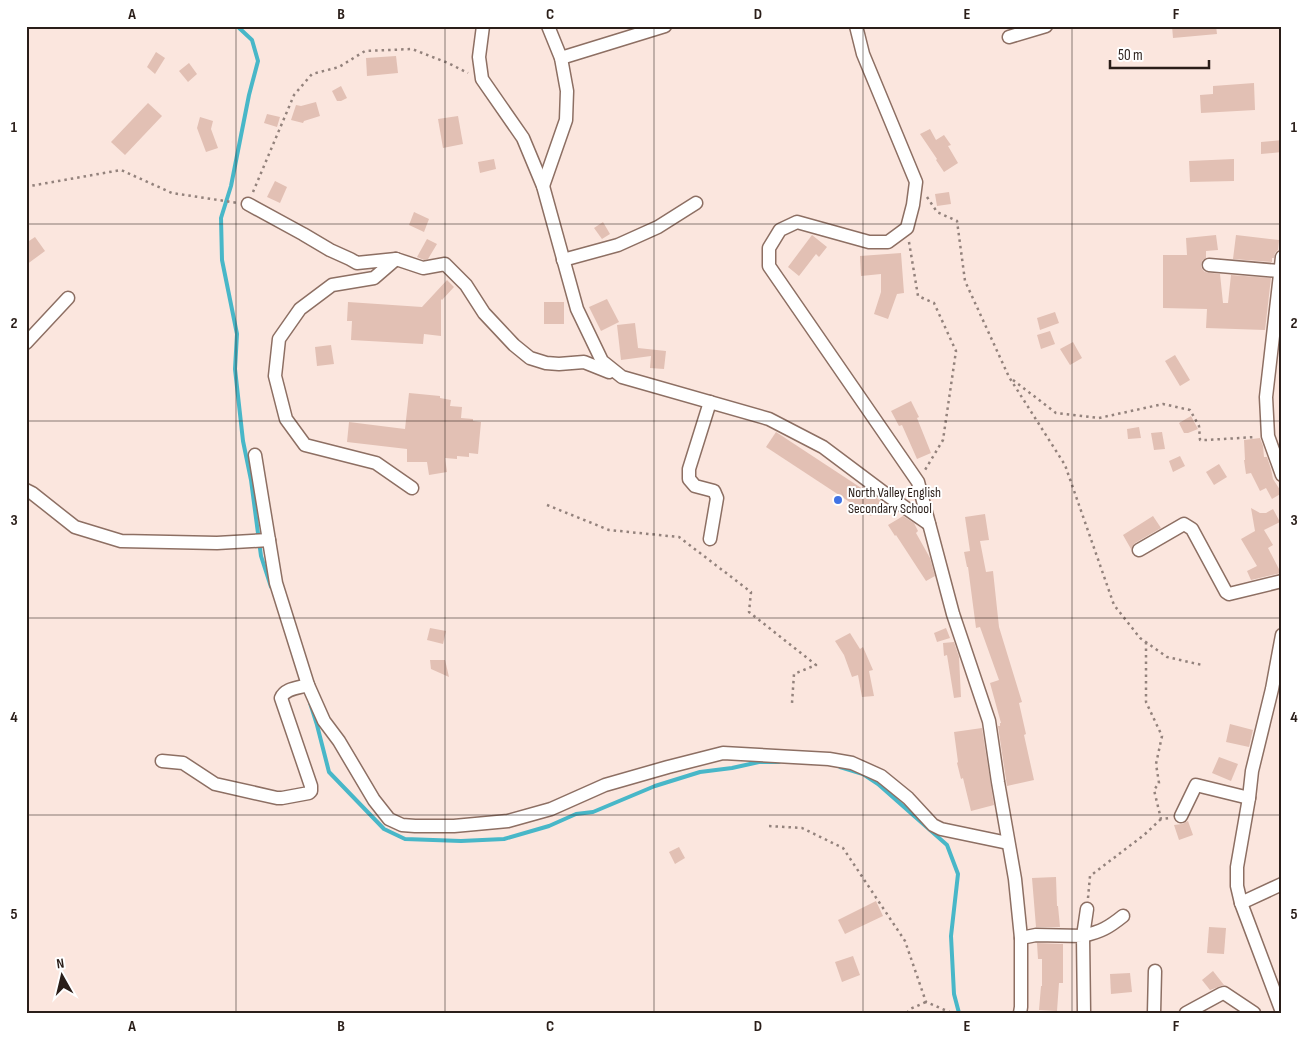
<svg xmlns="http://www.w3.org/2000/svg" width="1308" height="1039" viewBox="0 0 1308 1039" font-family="'Sofia Sans Condensed',sans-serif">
	<rect width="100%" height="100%" fill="#fbe6de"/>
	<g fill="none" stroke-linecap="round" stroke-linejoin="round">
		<g stroke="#48b7c8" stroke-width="4">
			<polyline points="237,26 252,40 258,61 249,95 231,186 221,218 222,260 237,334 235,369 243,441 251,480 261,556 271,587"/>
			<polyline points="310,703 317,725 329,772 384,829 405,839 461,841 504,839 549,826 576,814 593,812 655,786 700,772 732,768 759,762 779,762"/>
			<polyline points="840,767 863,774 878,784 947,845 958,874 951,936 954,994 959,1013"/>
		</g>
	</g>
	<g fill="#e2c0b4">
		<polygon points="1172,26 1216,26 1217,34 1173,38"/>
		<polygon points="156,52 165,58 155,74 147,67"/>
		<polygon points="396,56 398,73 367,76 366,58"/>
		<polygon points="189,63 197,74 188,82 179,71"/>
		<polygon points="1254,83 1255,110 1201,113 1200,95 1213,94 1213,86"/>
		<polygon points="341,86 347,98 341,101 337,101 332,91"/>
		<polygon points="316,102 320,116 304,121 303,123 291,120 296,105 301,106"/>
		<polygon points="148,103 162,116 125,155 111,142"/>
		<polygon points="267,114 280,117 277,127 264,123"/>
		<polygon points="458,116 463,144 443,148 438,119"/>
		<polygon points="200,117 213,121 211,129 218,148 206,152 197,128"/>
		<polygon points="930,129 936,140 944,135 951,145 948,146 958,163 944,172 936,160 937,159 920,134"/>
		<polygon points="1282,140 1282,152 1261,154 1261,142"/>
		<polygon points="494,159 496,169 480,173 478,162"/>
		<polygon points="1234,159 1234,181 1190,182 1189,161"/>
		<polygon points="275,181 287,187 280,203 267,197"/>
		<polygon points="949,192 951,204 937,206 935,194"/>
		<polygon points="414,212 429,219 424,232 409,225"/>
		<polygon points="603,222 610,234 602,239 594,228"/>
		<polygon points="812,235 827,247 819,257 816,254 799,276 788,267"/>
		<polygon points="1216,235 1218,250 1206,251 1206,258 1202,261 1201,265 1202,269 1205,272 1220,274 1223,303 1228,303 1231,275 1271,278 1265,330 1206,328 1207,309 1163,308 1163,255 1187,255 1186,238"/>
		<polygon points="1236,235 1279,240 1278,250 1275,253 1274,258 1272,258 1272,262 1233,259"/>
		<polygon points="35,237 45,251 26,265 26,243"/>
		<polygon points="427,239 437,244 428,259 424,260 417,257"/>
		<polygon points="901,253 904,293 897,294 888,319 874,314 881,292 881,274 861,276 860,256"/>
		<polygon points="447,280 454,287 442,300 441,299 441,336 424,334 423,344 351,340 352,321 347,321 348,302 422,307"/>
		<polygon points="607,299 619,322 601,331 589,307"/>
		<rect x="544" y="302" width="20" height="22"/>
		<polygon points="1055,312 1059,323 1040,330 1037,318"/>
		<polygon points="635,323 638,348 666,351 664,369 650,368 651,356 621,360 617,325"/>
		<polygon points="1050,331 1055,344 1041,349 1037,335"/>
		<polygon points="1073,342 1082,358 1070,365 1060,349"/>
		<polygon points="331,345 334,364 317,366 315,347"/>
		<polygon points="1175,355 1190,380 1180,386 1165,361"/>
		<polygon points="409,393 440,396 440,398 451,400 450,406 462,407 461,418 473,419 473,421 481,422 478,454 469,453 469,457 457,456 457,459 445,458 447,472 429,475 427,462 407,462 407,449 347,442 349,422 405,429"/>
		<polygon points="911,401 919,417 917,418 931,453 917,459 902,425 899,426 891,411"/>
		<polygon points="1191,416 1198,429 1188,433 1184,433 1179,423"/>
		<polygon points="1139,427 1141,438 1128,439 1127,429"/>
		<polygon points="776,432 881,501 871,516 766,447"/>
		<polygon points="1162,432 1165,449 1154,450 1151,433"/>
		<polygon points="1260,438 1263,446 1264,457 1267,457 1271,469 1273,479 1282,493 1272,499 1266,488 1260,491 1251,473 1246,474 1244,460 1245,460 1244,440"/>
		<polygon points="1180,456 1185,466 1173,472 1169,461"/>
		<polygon points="1219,464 1227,477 1214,485 1206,472"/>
		<polygon points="1251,508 1260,513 1266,513 1273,509 1280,522 1264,530 1273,545 1268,548 1281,573 1251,580 1247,571 1257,566 1241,539 1255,531"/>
		<polygon points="985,514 989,540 980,541 986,572 993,571 999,627 1022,702 1019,703 1026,734 1024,735 1034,780 1007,786 998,726 1000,726 1000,723 1001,723 990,683 999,680 980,627 976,628 968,567 967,567 964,552 970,551 965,517"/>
		<polygon points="903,516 914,523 918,531 916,533 930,558 935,576 926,581 896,535 895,536 888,525"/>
		<polygon points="1153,516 1161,528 1135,543 1131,549 1123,535"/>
		<polygon points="430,628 446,631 443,644 427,640"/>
		<polygon points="946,628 950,638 937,642 934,633"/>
		<polygon points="850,633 860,649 863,647 873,670 869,671 874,696 862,697 858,675 852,677 844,655 835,641"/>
		<polygon points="954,642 959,657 961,697 954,698 947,655 944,656 943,643"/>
		<polygon points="430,660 445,660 449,677 431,669"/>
		<polygon points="1230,724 1253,730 1249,747 1226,742"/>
		<polygon points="982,728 994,805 971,811 963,778 961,779 957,763 958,762 954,732"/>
		<polygon points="1219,757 1238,764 1231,781 1212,773"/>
		<polygon points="1188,821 1193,835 1179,840 1174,825 1182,824"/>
		<polygon points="679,847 685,858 675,864 669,852"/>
		<polygon points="1056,877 1057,906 1058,906 1060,927 1036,927 1032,878"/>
		<polygon points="876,901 883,916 845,934 838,920"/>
		<polygon points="1209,927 1226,928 1224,954 1207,953"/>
		<polygon points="1037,943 1063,944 1063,983 1059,983 1057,1011 1039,1010 1041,986 1042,986 1042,959 1038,959"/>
		<polygon points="853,956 860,975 842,982 835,962"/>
		<polygon points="1213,971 1224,985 1210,990 1202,980"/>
		<polygon points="1130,973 1132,992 1111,994 1110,974"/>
	</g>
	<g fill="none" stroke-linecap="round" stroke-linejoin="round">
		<g stroke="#8d6f63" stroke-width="15">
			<g id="minor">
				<polyline points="483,26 479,57 482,79 523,138 543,186 577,309 602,361 622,377 769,419 823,447 887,495 929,524"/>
				<polyline points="856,26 863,54 916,182 913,205 907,228 888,242 869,242 797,222 780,230 769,248 769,266 918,482 953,614 989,721 998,782 1015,879 1021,938 1021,1007 1020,1013"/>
				<polyline points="1009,37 1046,26"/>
				<polyline points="561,58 665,26"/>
				<polyline points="543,186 566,120 567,91 561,58 548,26"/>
				<polyline points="248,204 303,234 330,250 350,259 357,263 396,259 374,278 332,285 300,309 279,339 275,376 286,419 305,445 376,463 412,488"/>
				<polyline points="1282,257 1266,397 1268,436 1282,475"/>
				<polyline points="396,259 423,268 445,264 466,285 484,313 514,345 530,358 546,363 559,364 584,362 609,372"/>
				<polyline points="563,260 618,245 658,227 696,203"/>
				<polyline points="1209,265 1279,271"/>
				<polyline points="26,343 68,298"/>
				<polyline points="710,402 689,469 689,479 695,486 714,491 717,498 710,539"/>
				<polyline points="255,455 276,583 308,685 324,721 339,741 374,800 389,819 402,825 415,826 454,826 508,821 551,809 605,785 668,767 723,753 829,759 852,763 881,776 908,798 933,825 941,829 1008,843"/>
				<polyline points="26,490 32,493 75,527 121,541 217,543 269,540"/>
				<polyline points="1139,550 1184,524 1192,529 1226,592 1229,594 1282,581"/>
				<polyline points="1282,635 1272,689 1252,771 1249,798 1237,867 1237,886 1241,903 1282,1012"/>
				<path d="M162,761L183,763L215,784L277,798H282L309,793L311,791V786L281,698C285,688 299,688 308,685"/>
				<polyline points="1181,816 1196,785 1249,798"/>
				<polyline points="1241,903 1282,884"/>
				<path d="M1087,909L1083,936C1102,931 1108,928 1123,916"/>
				<polyline points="1021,938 1036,935 1083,936 1084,1013"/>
				<polyline points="1154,1013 1155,971"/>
				<polyline points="1186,1013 1221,994 1224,993 1254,1013"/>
			</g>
		</g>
		<g stroke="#93827c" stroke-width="2.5" stroke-dasharray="2.5 4" stroke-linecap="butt">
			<polyline points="26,185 30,186 121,170 172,193 238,203"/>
			<polyline points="253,192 294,95 312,74 339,67 365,51 412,49 448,63 468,73"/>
			<polyline points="927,197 937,212 957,221 965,281 1009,377 1065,465 1114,605 1140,638 1167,657 1202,665"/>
			<polyline points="909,242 918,296 934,303 956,351 943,440 925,470"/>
			<polyline points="1013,380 1056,413 1099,418 1163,404 1190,410 1199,426 1200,440 1206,440 1256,437"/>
			<polyline points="547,505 609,530 679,537 751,592 749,612 816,665 794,674 792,703"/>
			<polyline points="1146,642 1146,702 1162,736 1156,764 1159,783 1154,790 1161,819 1170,818"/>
			<polyline points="769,826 802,828 843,848 905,941 926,1002 952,1013"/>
			<polyline points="1088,898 1090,876 1144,835 1161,819"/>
			<polyline points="907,1013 910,1009 926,1002"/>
		</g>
		<use href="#minor" stroke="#fff" stroke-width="12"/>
	</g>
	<path fill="none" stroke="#2a1e19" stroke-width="1" stroke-opacity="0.55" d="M236,26V1013M445,26V1013M654,26V1013M863,26V1013M1072,26V1013M26,224H1282M26,421H1282M26,618H1282M26,815H1282"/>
	<circle fill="#4173e4" stroke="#fff" stroke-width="2" cx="838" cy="500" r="5"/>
	<g text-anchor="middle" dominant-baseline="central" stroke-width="4" stroke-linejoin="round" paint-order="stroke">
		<g font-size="14" fill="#2a1e19" stroke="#fff" text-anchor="start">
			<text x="848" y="492">North Valley English<tspan x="848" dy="16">Secondary School</tspan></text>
		</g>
	</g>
	<rect width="1308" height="1039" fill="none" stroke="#ffffff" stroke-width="55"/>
	<g transform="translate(62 976) rotate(352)" stroke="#ffffff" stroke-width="4" paint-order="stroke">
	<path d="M0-4L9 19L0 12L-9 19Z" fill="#2a1e19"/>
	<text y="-8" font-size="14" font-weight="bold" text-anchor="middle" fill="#2a1e19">N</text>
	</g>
	<path d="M1110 60v8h99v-8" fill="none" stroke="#2a1e19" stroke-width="2.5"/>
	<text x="1118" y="60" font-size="15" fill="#2a1e19" stroke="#ffffff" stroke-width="4" paint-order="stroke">50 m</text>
	<rect x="28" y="28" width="1252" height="984" fill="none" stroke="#2a1e19" stroke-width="2"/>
	<g font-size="16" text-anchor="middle" font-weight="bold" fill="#2a1e19">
		<text x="132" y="19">A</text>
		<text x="341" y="19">B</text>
		<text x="550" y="19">C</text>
		<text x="758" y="19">D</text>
		<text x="967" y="19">E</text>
		<text x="1176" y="19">F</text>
		<text x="14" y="132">1</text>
		<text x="1294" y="132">1</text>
		<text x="14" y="328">2</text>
		<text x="1294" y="328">2</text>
		<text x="14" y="525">3</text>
		<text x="1294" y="525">3</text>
		<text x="14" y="722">4</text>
		<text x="1294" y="722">4</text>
		<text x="14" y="919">5</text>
		<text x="1294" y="919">5</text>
		<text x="132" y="1031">A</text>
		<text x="341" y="1031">B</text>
		<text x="550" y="1031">C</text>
		<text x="758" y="1031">D</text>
		<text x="967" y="1031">E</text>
		<text x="1176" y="1031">F</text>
	</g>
</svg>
